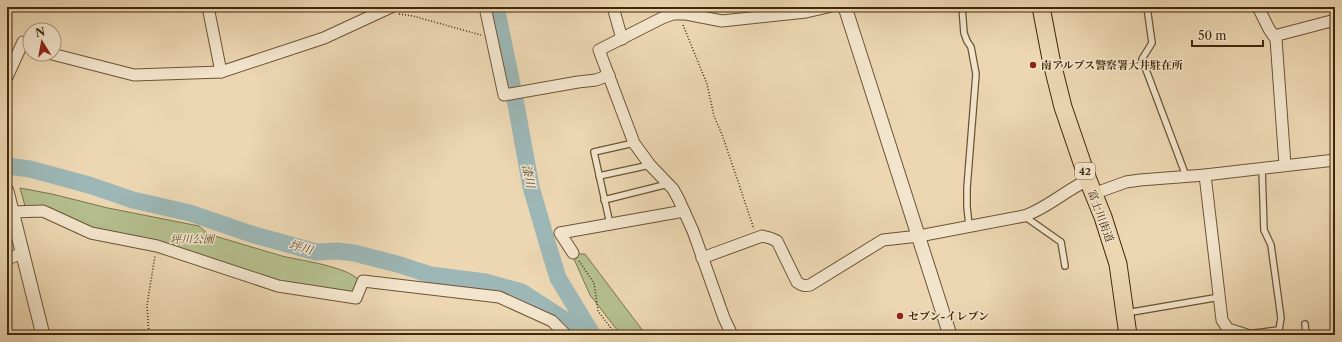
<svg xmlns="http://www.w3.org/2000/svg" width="1342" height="342" viewBox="0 0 1342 342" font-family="'Libre Caslon Text','Noto Serif JP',serif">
	<rect width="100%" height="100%" fill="#ecd7b2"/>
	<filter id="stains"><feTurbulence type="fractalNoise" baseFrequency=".005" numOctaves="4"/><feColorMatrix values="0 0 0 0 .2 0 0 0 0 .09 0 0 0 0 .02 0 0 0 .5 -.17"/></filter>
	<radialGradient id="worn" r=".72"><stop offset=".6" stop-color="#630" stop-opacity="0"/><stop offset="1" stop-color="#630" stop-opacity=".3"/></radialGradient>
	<g fill="#b5bf8e" stroke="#7b744c">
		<path d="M20,188L52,194L108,208L199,226L208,234C233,241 257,249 282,256C303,261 345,266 359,280L352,296L278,283L91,230L25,206Z"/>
		<polygon points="577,254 585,254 646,335 621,335 590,295 574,259"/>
	</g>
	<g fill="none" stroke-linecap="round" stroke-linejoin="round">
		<g stroke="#9cb7b6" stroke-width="17">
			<polyline points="496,7 515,99 531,187 547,242 558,278 592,334"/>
			<polyline points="7,166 30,169 89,185 133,200 190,213 251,234 316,252 337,251 354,253 397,264 431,275 485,282 522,292 588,335"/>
		</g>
		<g stroke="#6c5433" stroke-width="8">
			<g id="service">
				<polyline points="962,7 964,33 967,41 971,47 976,74 967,188 967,207 969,225"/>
				<polyline points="1147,7 1152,43 1142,59 1186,176"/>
				<polyline points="599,176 650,165"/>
				<polyline points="604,200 668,184"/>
				<polyline points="1024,216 1061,242 1065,266"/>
				<polyline points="610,224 594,152 634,143"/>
				<polyline points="1126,313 1220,297"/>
				<polyline points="1305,324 1306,335"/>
				<polyline points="1247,334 1279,330 1281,318 1271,245 1264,230 1262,168"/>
			</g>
		</g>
		<g stroke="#6c5433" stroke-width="13">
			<g id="minor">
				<polyline points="208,7 221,72"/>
				<polyline points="485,7 504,95 578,82 596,80 609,75"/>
				<polyline points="613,7 622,39"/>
				<polyline points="1258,7 1269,29 1276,39 1285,165"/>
				<polyline points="1274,36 1335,20"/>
				<polyline points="52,54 134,75 221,72 324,38 391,7"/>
				<polyline points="7,77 23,42 30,47"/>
				<polyline points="1205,175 1222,320 1228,329 1247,335"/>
				<polyline points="1093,194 1126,182 1140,180 1205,175 1335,160"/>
				<polyline points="12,212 43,211 91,233 157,246 278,286 356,298 363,281 499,297 552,321 566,335"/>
				<polyline points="573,253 560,233 684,211"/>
				<path d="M702,258L762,236L770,238L777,241L797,282C802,286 805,286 810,285L883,240L919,236L1024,216C1046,209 1066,190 1088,180"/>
				<polyline points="7,259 23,253"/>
				<polyline points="732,335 724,318 693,231 678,198 673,189 650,165 634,143 599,50 662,18 673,14 686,14 722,21 806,12 828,7"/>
			</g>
		</g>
		<g stroke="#6c5433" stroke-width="15">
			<g id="tertiary">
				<polyline points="845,7 950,335"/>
				<polyline points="7,191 43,335"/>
			</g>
		</g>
		<g stroke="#412809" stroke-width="19">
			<polyline id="primary" points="1041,7 1051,59 1063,107 1088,180 1103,217 1118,264 1128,335"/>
		</g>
		<g stroke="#412809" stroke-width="1.5" stroke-dasharray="1 2" stroke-linecap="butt">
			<polyline points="399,14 413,16 481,35"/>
			<polyline points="683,25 707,84 714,116 723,137 754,229"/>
			<polyline points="579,261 594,283 598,311 616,335"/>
			<polyline points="149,335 147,305 155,256"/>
		</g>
		<use href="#service" stroke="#f3e5cd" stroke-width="5.5"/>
		<use href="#minor" stroke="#f3e5cd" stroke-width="11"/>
		<use href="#tertiary" stroke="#f3e5cd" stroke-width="13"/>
		<use href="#primary" stroke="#ecd7b2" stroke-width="17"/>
	</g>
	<g fill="#8f2418" stroke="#f3e5cd" stroke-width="1.5">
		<circle cx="1033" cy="65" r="4"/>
		<circle cx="900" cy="316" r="4"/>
	</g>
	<g text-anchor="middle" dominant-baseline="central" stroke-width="3" stroke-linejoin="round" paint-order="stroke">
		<rect fill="#f3e5cd" stroke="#766144" stroke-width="1" x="1075" y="163" width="20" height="16" rx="3"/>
		<g font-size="10" font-weight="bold" fill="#412809">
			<text x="1085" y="171">42</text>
		</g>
		<g font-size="11" font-weight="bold" fill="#412809" stroke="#f3e5cd" text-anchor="start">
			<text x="1041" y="65">南アルプス警察署大井駐在所</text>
			<text x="908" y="316">セブン-イレブン</text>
		</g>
		<g font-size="11" fill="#412809" stroke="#f3e5cd">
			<text transform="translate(1101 216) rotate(70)">富士川街道</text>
		</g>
		<g font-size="11" font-style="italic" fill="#5e4e2a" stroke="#f3e5cd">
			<text x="192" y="239">坪川公園</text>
		</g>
		<g font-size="12" font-style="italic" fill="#584c34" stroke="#f3e5cd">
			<text transform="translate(529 176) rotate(78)">漆川</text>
			<text transform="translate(301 247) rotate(16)">坪川</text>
		</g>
	</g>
	<rect width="1342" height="342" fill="none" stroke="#ecd7b2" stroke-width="24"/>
	<rect x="8" y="8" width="1326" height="326" fill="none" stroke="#412809" stroke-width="2"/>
	<rect x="12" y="12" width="1318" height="318" fill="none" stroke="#412809"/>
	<g transform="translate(42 42) rotate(349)"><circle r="19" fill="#f3e5cd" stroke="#ac997f"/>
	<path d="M0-3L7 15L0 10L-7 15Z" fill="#8f2418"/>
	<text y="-6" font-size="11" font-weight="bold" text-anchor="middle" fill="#412809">N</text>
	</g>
	<path d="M1192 40v6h71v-6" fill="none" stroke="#412809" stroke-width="2"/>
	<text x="1198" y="40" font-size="12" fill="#412809" stroke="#f3e5cd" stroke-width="3" paint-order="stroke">50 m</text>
	<rect width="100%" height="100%" filter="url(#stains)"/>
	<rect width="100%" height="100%" fill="url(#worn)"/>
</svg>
